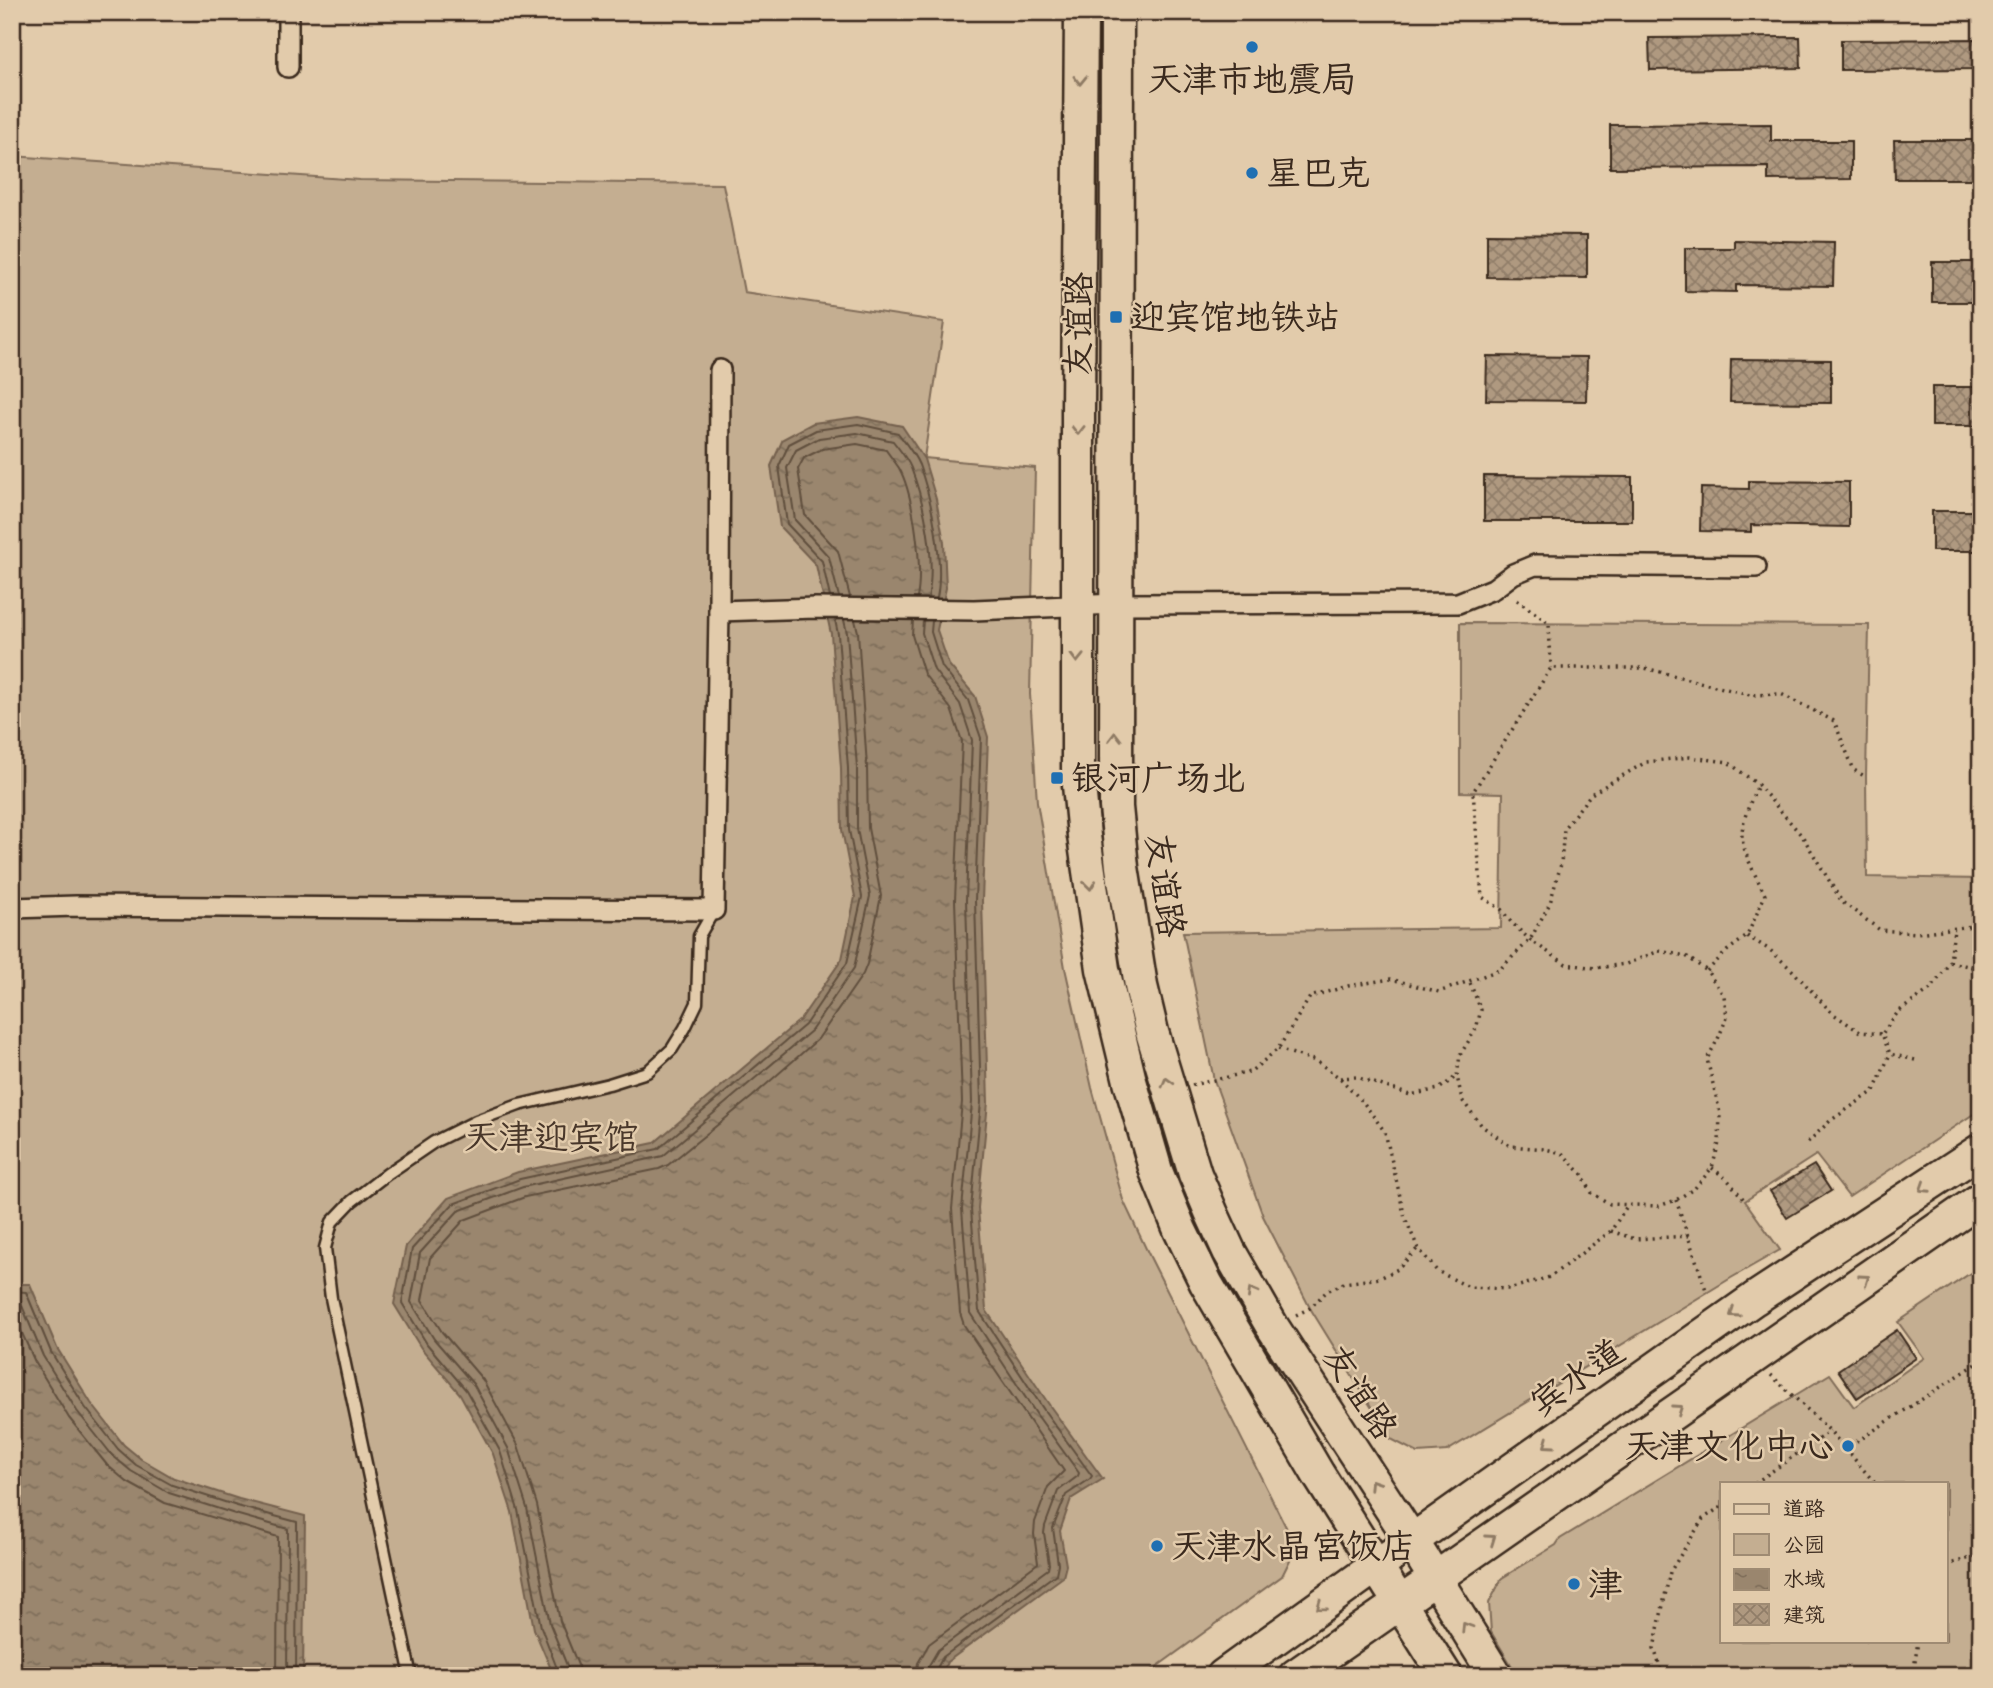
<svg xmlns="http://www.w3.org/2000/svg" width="1993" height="1688" viewBox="0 0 1993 1688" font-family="Caveat,'LXGW WenKai TC',sans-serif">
	<defs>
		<pattern id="water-ripples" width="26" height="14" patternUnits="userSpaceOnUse" patternTransform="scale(1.75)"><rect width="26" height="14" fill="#9a866e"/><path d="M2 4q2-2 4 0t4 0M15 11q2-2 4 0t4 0" fill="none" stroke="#7f6e5a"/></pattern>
		<pattern id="building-cross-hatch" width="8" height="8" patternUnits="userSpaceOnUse" patternTransform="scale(1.75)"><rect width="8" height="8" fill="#af9980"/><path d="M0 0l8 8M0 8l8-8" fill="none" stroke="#907d68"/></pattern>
	</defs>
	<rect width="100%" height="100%" fill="#e2cbab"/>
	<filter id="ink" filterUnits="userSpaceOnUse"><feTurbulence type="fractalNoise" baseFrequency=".0143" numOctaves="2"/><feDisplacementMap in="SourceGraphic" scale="14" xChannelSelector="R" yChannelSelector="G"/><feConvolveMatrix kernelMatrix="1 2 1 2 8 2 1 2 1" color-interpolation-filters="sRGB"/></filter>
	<g filter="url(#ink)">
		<g fill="#c4ae91" stroke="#806c58" stroke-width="2" fill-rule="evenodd">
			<polygon points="12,156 360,180 723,184 744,292 944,322 924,458 1035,468 1030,694 1037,802 1065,968 1092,1088 1123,1200 1150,1257 1288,1531 1295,1550 1282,1576 1144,1676 12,1676"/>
			<polygon points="1460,623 1869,625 1866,777 1867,877 1981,879 1981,1109 1849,1197 1816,1155 1745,1201 1780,1250 1731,1278 1447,1451 1418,1453 1391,1439 1310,1308 1263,1216 1214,1080 1183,932 1501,928 1503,793 1460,792"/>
			<path d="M1981,1266V1676H1518L1491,1632L1489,1603L1502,1578L1556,1545L1560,1539L1830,1374L1854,1407L1924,1358L1898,1322ZM1722,1483H1946V1641H1722Z"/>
		</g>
		<g fill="url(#water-ripples)" stroke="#74614e" stroke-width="2">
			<polygon points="858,417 902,426 924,459 936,499 944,542 946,588 937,630 949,665 975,696 988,737 982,901 988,1102 978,1208 986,1310 1050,1406 1103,1479 1071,1499 1060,1531 1066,1565 1063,1577 947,1662 941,1676 554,1676 534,1629 512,1512 493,1454 460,1394 421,1348 394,1304 406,1246 448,1198 518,1172 654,1143 800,1020 842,959 855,897 842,830 841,768 831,634 816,565 780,527 771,466 783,439 813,423"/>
			<polygon points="12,1284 30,1284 57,1348 91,1403 124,1445 141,1459 174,1478 239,1499 305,1516 303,1676 12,1676"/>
		</g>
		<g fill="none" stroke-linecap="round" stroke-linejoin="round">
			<g stroke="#614f3e" stroke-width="2">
				<path d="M830,597L822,561L787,524L779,466L789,444L816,430L858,424L898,433C905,442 914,453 919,465C932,500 944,561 937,598"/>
				<path d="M839,597L829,557L795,520L787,468L796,450L819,438L857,433L893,441C899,449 907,458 911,468C925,504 936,560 928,598"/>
				<path d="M850,597L838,551L805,515L798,469L804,458L822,449L857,444L886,450C890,456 895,462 899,468C914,495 923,568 917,598"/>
				<polyline points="913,621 912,635 924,674 951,709 962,741 955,900 962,1102 952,1209 960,1313 964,1325 1064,1471 1048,1487 1035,1522 1034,1534 1038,1563 929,1644 918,1663 916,1676"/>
				<polyline points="923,621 922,633 934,670 960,704 972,740 966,900 972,1102 962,1209 970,1313 1037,1415 1079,1473 1078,1476 1058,1491 1045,1526 1044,1533 1049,1564 1048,1569 938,1650 928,1667 926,1676"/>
				<polyline points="932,621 931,632 942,667 968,700 981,738 975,901 981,1102 971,1209 979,1311 1044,1410 1092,1476 1090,1479 1066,1495 1053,1528 1058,1564 1056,1574 943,1657 936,1670 935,1676"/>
				<polyline points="12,1291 26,1292 51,1352 85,1407 118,1449 136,1465 172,1485 237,1506 297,1522 296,1676"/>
				<polyline points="12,1299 20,1301 43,1356 77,1411 112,1455 131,1471 169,1493 235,1514 288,1529 287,1676"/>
				<polyline points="12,1311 35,1362 69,1418 107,1465 127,1482 165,1503 278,1537 277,1676"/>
				<polyline points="560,1676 541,1627 518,1510 500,1451 466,1390 427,1344 402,1303 412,1249 453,1204 520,1179 658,1149 805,1025 847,963 862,897 849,830 848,768 838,634 835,620"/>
				<polyline points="569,1676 568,1668 550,1624 527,1508 508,1448 474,1385 434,1339 411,1302 420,1253 458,1211 523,1187 663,1156 811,1031 854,968 870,896 857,829 857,768 847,633 844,620"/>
				<polyline points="579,1676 578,1665 560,1621 537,1505 518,1445 483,1380 442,1332 422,1300 430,1258 464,1220 525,1197 659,1169 668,1165 752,1097 818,1039 863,974 867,964 881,896 868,828 867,767 858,632 855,620"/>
			</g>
		</g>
		<g fill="url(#building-cross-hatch)" stroke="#3b2a1e" stroke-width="2">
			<polygon points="1800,37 1801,68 1650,70 1649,38"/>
			<polygon points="1981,39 1981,69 1841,70 1841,40"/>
			<polygon points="1771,124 1771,141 1851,141 1851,179 1768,180 1768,167 1610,168 1610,125"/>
			<polygon points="1894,140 1981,140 1981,166 1977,166 1977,179 1895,179"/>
			<polygon points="1487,234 1587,235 1587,278 1487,277"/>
			<polygon points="1734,240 1834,242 1833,286 1736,285 1736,292 1685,291 1685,248 1734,248"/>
			<rect x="1932" y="262" width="49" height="40"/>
			<polygon points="1487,356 1587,357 1586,401 1486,400"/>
			<polygon points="1731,359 1831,360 1831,403 1730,402"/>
			<rect x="1932" y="387" width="49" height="39"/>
			<polygon points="1484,476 1632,477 1632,521 1484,521"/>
			<polygon points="1749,481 1849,482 1849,527 1751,525 1751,532 1700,531 1701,488 1749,489"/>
			<rect x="1932" y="511" width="49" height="40"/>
			<polygon points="1814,1165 1831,1191 1787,1218 1770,1191"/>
			<polygon points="1897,1330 1916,1358 1857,1398 1838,1370"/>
		</g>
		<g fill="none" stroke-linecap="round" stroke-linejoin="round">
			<g stroke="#3b2a1e" stroke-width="15">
				<polyline id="lane" points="411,1676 331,1298 325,1248 332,1222 352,1201 387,1174 434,1142 476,1121 519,1105 609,1084 647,1072 672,1049 685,1028 697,1003 699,936 714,910"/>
			</g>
			<g stroke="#3b2a1e" stroke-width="24">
				<g id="street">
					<polyline points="288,12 288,67"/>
					<polyline points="719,611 816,608 974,610 1117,604 1458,603 1493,589 1513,574 1535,565 1756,567"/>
					<polyline points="12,908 76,906 714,910 719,611 720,370"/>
				</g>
			</g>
			<g stroke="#3b2a1e" stroke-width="37">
				<g id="primary">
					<polyline points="1081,12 1078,412 1078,775 1084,836 1103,969 1130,1081 1156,1171 1180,1230 1206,1283 1318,1474 1446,1676"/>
					<polyline points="1117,12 1116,807 1122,867 1141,986 1152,1032 1195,1174 1212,1214 1229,1251 1272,1326 1412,1541 1496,1676"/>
					<polyline points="1223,1676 1376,1566 1754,1299 1981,1150"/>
					<polyline points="1295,1676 1981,1199"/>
				</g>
			</g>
			<g stroke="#3b2a1e" stroke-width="3.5" stroke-dasharray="2 5" stroke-linecap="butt">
				<polyline points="1517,600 1549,623 1551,668"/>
				<polyline points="1747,936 1770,950 1792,970 1832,1013 1860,1032 1882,1034"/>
				<polyline points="1950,962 1981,969"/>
				<path d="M1707,971L1727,951L1747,936L1765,895C1758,880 1744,855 1742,838C1741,821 1751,801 1758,785"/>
				<polyline points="1470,983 1481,1010 1476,1029 1460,1055 1457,1076 1462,1100 1482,1126 1510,1146 1545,1149 1562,1153 1582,1174 1592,1193 1610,1204 1659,1206 1676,1200 1695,1188 1712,1168 1719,1143 1720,1113 1707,1059 1718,1039 1727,1017 1724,996 1707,971 1686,956 1659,951 1626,964 1596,968 1566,964 1530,940 1511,922 1501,909 1482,897 1473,792 1551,668 1645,668 1750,695 1781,694 1834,721 1854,770 1866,777"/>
				<polyline points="1278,1049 1316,1061 1340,1078 1363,1102 1385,1132 1405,1218 1418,1248 1437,1271 1469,1287 1509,1289 1550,1277 1611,1231 1627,1206"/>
				<polyline points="1915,1060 1890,1054 1882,1034 1898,1012 1932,988 1950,962 1954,929"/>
				<polyline points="1340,1078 1356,1077 1410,1095 1439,1089 1457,1076"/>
				<polyline points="1192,1085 1250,1072 1278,1049 1310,997 1348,986 1391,979 1439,992 1499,970 1530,940 1550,903 1561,864 1564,828 1591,794 1646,762 1690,757 1728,762 1758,785 1803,837 1842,902 1880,930 1917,933 1981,925"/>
				<polyline points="1808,1142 1830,1121 1874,1091 1890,1054"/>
				<polyline points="1712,1168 1727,1179 1745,1201"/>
				<polyline points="1676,1200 1707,1293"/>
				<polyline points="1611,1231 1635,1239 1689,1236"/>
				<polyline points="1296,1315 1310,1308 1327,1291 1344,1283 1380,1278 1398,1269 1418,1248"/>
				<polyline points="1771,1375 1830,1431 1875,1483"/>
				<polyline points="1845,1449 1981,1361"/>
				<polyline points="1755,1483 1830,1431"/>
				<polyline points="1946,1565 1981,1555"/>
				<polyline points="1663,1676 1654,1648 1670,1572 1703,1519 1722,1506"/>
				<polyline points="1913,1676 1918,1641"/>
			</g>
			<use href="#lane" stroke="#e2cbab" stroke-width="10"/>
			<use href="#street" stroke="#e2cbab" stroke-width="19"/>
			<use href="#primary" stroke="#e2cbab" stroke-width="32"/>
		</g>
		<defs><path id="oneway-chevron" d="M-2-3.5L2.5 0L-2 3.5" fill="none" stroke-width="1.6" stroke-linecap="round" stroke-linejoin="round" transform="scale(1.75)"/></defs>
		<g stroke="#8e7a64">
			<use href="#oneway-chevron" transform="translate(1080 80) rotate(91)"/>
			<use href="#oneway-chevron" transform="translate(1078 430) rotate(90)"/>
			<use href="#oneway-chevron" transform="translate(1077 658) rotate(91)"/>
			<use href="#oneway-chevron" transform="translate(1115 737) rotate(-90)"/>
			<use href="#oneway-chevron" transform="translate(1090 885) rotate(83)"/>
			<use href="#oneway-chevron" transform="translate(1167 1082) rotate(-106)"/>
			<use href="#oneway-chevron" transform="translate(1924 1188) rotate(147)"/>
			<use href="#oneway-chevron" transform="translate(1865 1279) rotate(-35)"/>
			<use href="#oneway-chevron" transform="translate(1252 1292) rotate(-120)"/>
			<use href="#oneway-chevron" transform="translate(1734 1313) rotate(145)"/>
			<use href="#oneway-chevron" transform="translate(1678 1409) rotate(-35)"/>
			<use href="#oneway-chevron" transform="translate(1548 1444) rotate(145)"/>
			<use href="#oneway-chevron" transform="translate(1374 1484) rotate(-123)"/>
			<use href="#oneway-chevron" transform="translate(1491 1539) rotate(-35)"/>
			<use href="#oneway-chevron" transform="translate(1321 1606) rotate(144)"/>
			<use href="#oneway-chevron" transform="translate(1466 1627) rotate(-122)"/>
		</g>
	</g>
	<g fill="#1f6fb2" stroke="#e2cbab" stroke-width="2.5">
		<circle cx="1252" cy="47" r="7"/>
		<circle cx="1252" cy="173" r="7"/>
		<rect x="1109" y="310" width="14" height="14" rx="3.5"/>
		<rect x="1050" y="771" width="14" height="14" rx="3.5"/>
		<circle cx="1848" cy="1446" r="7"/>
		<circle cx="1157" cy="1546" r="7"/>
		<circle cx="1574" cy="1584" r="7"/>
	</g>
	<g text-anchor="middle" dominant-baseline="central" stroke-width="5" stroke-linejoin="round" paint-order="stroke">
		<g font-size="35" fill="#3b2a1e" stroke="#e2cbab" text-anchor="start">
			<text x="1252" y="79" text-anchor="middle">天津市地震局</text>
			<text x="1266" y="173">星巴克</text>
			<text x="1130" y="317">迎宾馆地铁站</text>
			<text x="1071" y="778">银河广场北</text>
			<text x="1834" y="1446" text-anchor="end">天津文化中心</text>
			<text x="1171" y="1546">天津水晶宫饭店</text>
			<text x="1588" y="1584">津</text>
		</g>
		<g font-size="35" fill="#3b2a1e" stroke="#e2cbab">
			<text transform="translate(1078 324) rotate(-90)">友谊路</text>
			<text transform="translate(1165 885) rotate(82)">友谊路</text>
			<text transform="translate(1577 1377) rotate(-35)">宾水道</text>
			<text transform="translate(1360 1392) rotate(57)">友谊路</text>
		</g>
		<g font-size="35" fill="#49372a" stroke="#e2cbab">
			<text x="551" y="1137">天津迎宾馆</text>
		</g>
	</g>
	<rect width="1993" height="1688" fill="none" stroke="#e2cbab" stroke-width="42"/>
	<rect x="21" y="21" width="1951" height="1646" fill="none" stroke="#3b2a1e" stroke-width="2.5" filter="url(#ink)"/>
	<rect x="1720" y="1482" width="228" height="161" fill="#e2cbab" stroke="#9f8b73" stroke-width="2"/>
	<rect x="1734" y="1504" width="35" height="10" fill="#e2cbab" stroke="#9f8b73" stroke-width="2"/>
	<text x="1783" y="1516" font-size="21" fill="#3b2a1e">道路</text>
	<rect x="1734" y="1534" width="35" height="21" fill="#c4ae91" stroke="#9f8b73" stroke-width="2"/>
	<text x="1783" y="1552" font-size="21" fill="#3b2a1e">公园</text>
	<rect x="1734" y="1569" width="35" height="21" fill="url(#water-ripples)" stroke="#9f8b73" stroke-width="2"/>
	<text x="1783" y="1586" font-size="21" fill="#3b2a1e">水域</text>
	<rect x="1734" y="1604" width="35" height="21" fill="url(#building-cross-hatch)" stroke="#9f8b73" stroke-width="2"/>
	<text x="1783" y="1622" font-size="21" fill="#3b2a1e">建筑</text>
</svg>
